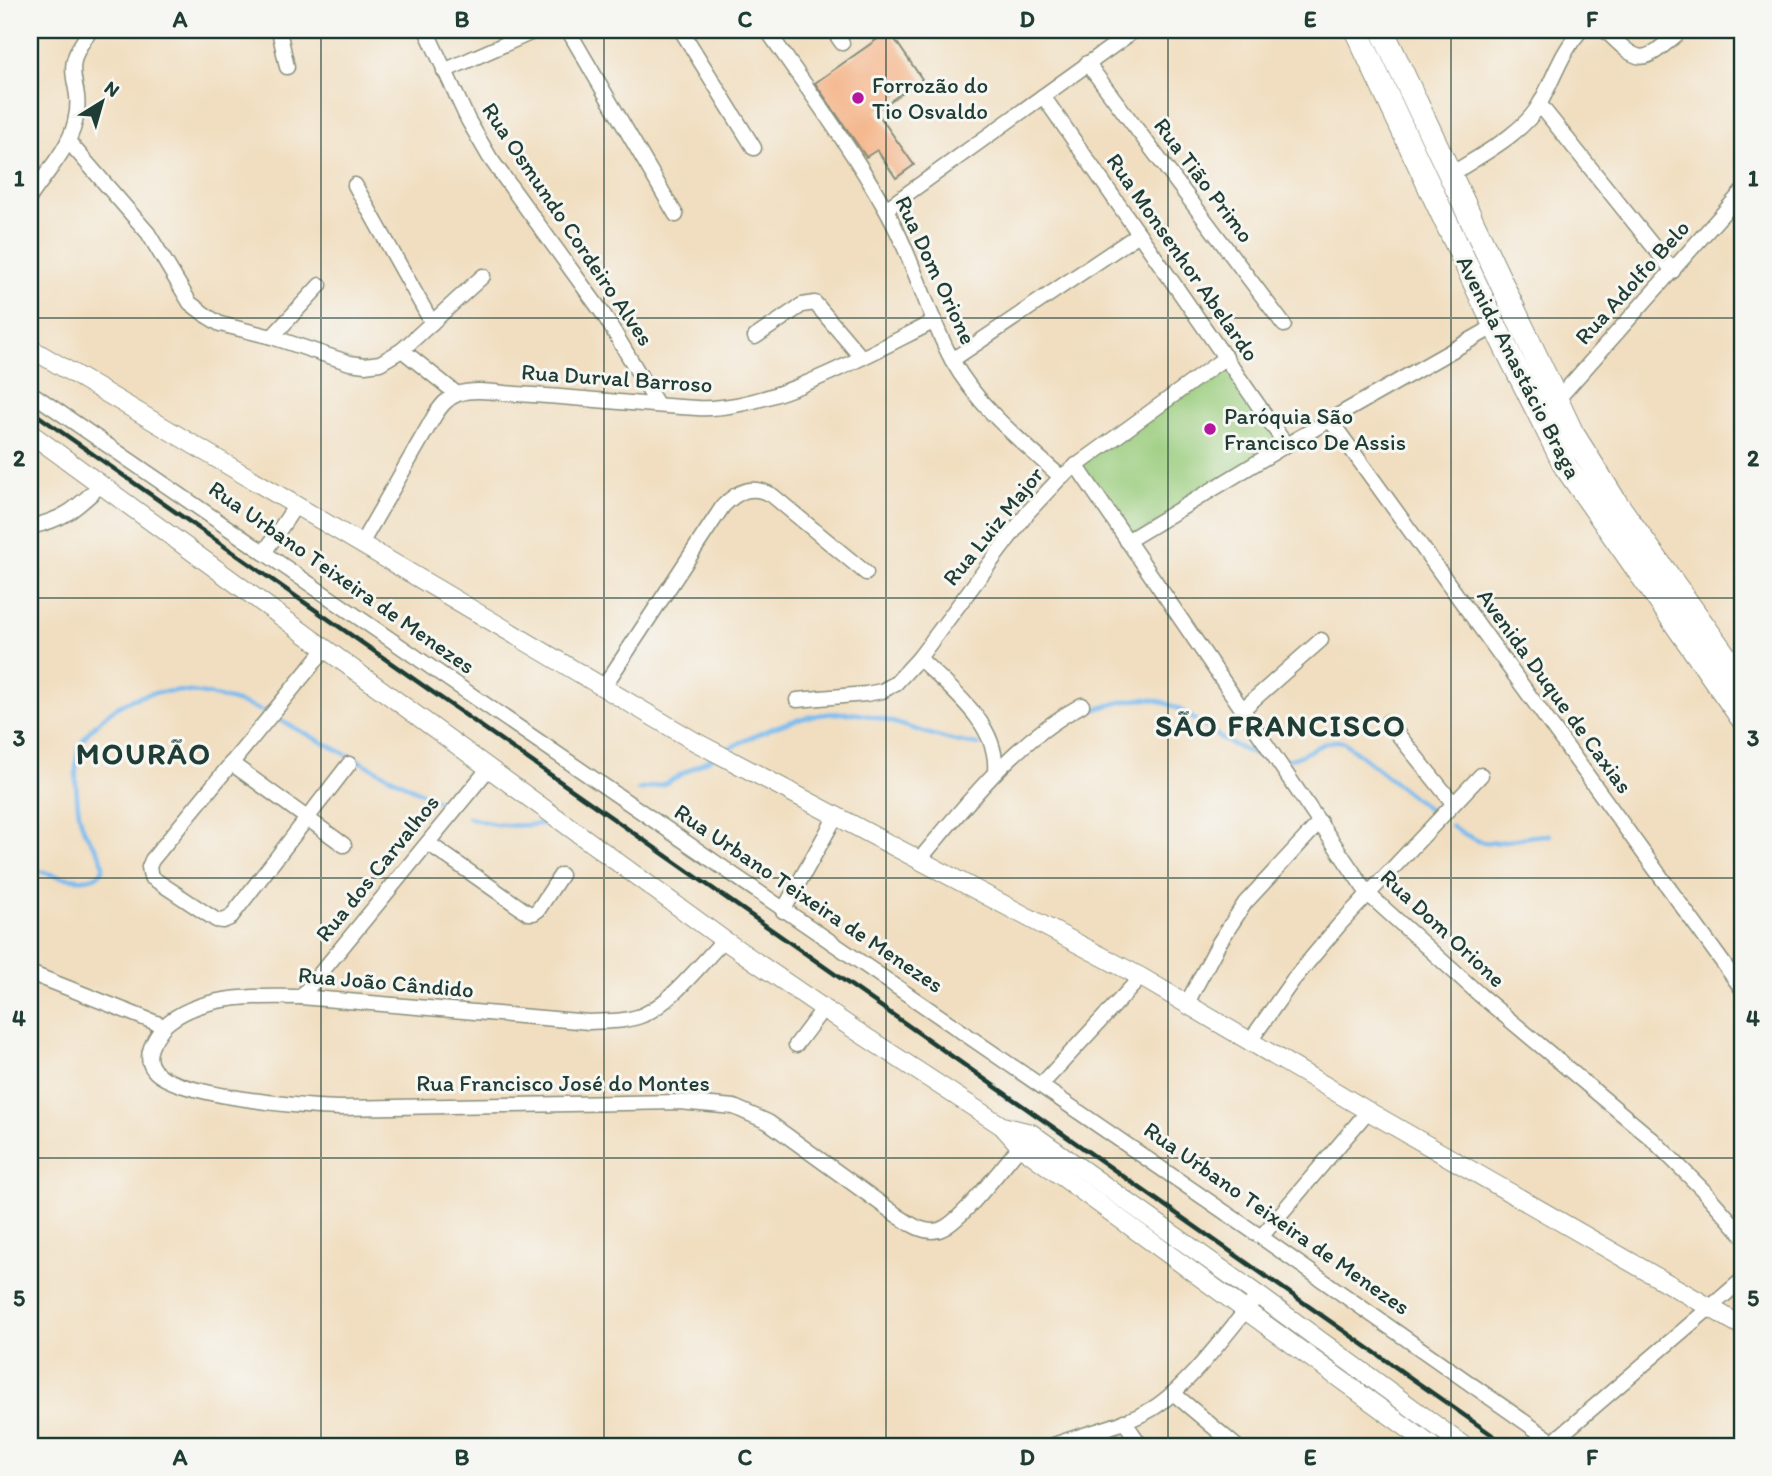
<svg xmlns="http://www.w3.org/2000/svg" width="1772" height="1476" viewBox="0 0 1772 1476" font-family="Itim,sans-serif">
	<rect width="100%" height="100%" fill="#f6f6f2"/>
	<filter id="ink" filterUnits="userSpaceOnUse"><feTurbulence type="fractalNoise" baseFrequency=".0143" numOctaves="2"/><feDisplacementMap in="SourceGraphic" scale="14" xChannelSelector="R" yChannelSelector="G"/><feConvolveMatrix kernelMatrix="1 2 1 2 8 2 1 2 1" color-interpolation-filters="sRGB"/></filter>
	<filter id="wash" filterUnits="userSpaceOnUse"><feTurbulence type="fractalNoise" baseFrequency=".00686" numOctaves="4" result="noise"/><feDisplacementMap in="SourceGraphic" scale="28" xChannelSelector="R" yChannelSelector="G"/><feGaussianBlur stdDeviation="1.57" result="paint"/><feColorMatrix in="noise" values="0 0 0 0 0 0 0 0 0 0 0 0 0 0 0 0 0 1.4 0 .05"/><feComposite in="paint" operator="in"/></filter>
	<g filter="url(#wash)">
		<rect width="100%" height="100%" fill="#f1dec0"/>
		<polygon fill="#99cc7b" stroke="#5c8458" stroke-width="2" points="1226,357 1286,445 1127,541 1076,465"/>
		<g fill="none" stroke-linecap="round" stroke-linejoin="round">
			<g stroke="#7abbef" stroke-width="4.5">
				<path d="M1088,712C1106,706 1126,699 1146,699C1174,700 1195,721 1218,736C1235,747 1253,755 1272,760"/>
				<polyline points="279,720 451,808"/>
				<path d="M724,751C769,727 823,703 874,717C910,726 942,741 979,745"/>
				<path d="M1281,760C1304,761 1321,736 1344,742L1432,812"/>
				<polyline points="638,790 664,784 713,757"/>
				<path d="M468,817C496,827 519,827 548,823"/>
				<path d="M1451,826C1461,832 1471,839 1482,842C1500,846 1527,834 1550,835"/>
				<path d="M30,868C45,873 89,888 101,872C110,861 88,840 84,830C76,812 74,770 78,751C82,737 94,726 104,717C152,676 211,691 265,712"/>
			</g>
		</g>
		<g id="blocks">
			<polygon fill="#f4ae7f" points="889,31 922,79 876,111 914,165 896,178 877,150 866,157 815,83"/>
		</g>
	</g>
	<g filter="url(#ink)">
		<use href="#blocks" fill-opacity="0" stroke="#888e7a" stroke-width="2"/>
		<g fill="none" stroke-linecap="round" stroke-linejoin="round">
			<g stroke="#888e7a" stroke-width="17">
				<g id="minor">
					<polyline points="279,30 287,67"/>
					<polyline points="426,30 468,120 490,158 604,315 657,404"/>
					<polyline points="568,30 676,215"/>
					<polyline points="681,30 754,148"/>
					<path d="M767,30C807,88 850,146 885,208C913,257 926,311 952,360C978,407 1022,442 1061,477"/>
					<polyline points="833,30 842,43"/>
					<path d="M1605,30C1643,68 1642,63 1682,30"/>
					<polyline points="1087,63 1284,325"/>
					<polyline points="444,71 537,30"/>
					<polyline points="1043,96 1286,445"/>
					<polyline points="1540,105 1673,271"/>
					<polyline points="68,141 148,233 190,303 207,316 220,324 272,337 350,363 365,365 380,363 402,350 457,394"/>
					<path d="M1450,175C1477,157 1523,134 1539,105C1554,79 1560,54 1581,30"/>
					<polyline points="355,185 432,323"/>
					<path d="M30,197C45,174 69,149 75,122C86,80 55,75 91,30"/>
					<polyline points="886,209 1135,30"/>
					<polyline points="272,337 320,285"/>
					<polyline points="755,337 802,305 815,303 861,357"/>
					<polyline points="402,350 483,276"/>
					<polyline points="952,360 1139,234"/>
					<polyline points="30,392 1261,1237 1559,1446"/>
					<polyline points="1556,401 1742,192"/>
					<polyline points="1330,420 1742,989"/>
					<polyline points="1076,465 1368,894 1480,995 1652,1139 1703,1190 1742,1234"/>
					<path d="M30,527C66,519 76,508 102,484"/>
					<polyline points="1127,541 1286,445 1495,326"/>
					<path d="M361,544L435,415C441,406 447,398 458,394C475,388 498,393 516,394C577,397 637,405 697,408C769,412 870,353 935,321"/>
					<polyline points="264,553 296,505"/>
					<polyline points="326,648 152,860 149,867 151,877 216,920 223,921 230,918 349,764"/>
					<path d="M919,658C949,688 999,724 995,771"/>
					<path d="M603,688L723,506C739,490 753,484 773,496L866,573"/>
					<polyline points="797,700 866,694 882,691 896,683 919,658 1029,511 1061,477 1226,357"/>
					<polyline points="1243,709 1321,640"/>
					<polyline points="1388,722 1453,803"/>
					<polyline points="231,763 344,845"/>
					<polyline points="428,843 528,913 534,913 538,910 561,875"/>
					<path d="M920,859C969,801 1014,742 1082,705"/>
					<polyline points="783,911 836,816"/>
					<path d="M30,973L164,1026C199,994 257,996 301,997L589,1022C607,1021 626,1022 643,1015C673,1001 701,963 724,940"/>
					<polyline points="301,997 489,768"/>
					<polyline points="1187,1003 1219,943 1245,903 1320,822"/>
					<path d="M164,1026C155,1038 142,1056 154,1070C174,1096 304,1107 339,1108L679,1102L734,1107L768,1122L898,1216C910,1224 924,1234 939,1230C960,1225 1010,1157 1027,1138"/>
					<polyline points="1250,1041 1293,980 1340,924 1481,775"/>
					<polyline points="796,1045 823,1009"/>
					<polyline points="1041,1085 1141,977"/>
					<polyline points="1261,1237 1368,1111"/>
					<polyline points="1173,1393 1236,1446"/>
					<polyline points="1124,1421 1141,1446"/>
					<polyline points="1553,1442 1742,1280"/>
					<path d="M1051,1446C1084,1433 1121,1427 1152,1409C1188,1387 1230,1329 1258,1295"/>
				</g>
			</g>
			<g stroke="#888e7a" stroke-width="20">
				<g id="tertiary">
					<polyline points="30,348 694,741 1141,977 1368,1111 1742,1326"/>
					<polyline points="30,433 724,940 849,1026 1002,1126 1020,1146 1432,1446"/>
					<polyline points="1002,1126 1031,1133 1258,1295 1464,1446"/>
				</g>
			</g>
			<g stroke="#888e7a" stroke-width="25">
				<g id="primary">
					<polyline points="1356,30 1495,326 1566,467 1742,718"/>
					<polyline points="1382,30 1572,433 1616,503 1742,680"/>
				</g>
			</g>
			<use href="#minor" stroke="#fff" stroke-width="14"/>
			<use href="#tertiary" stroke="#fff" stroke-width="18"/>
			<use href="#primary" stroke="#fff" stroke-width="23"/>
			<polyline stroke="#1f3d34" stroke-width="4.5" points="30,410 1508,1446"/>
		</g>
	</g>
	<path fill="none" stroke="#1f3d34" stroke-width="2" stroke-opacity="0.55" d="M321,30V1446M604,30V1446M886,30V1446M1168,30V1446M1451,30V1446M30,318H1742M30,598H1742M30,878H1742M30,1158H1742"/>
	<g fill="#b5179e" stroke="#f6f6f2" stroke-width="2.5">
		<circle cx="858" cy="98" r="7"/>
		<circle cx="1210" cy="429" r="7"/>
	</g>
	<g text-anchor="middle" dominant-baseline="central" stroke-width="6" stroke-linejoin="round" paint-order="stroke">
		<g font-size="23" fill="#1f3d34" stroke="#f6f6f2" text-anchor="start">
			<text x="872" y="85">Forrozão do<tspan x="872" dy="26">Tio Osvaldo</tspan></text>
			<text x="1224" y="416">Paróquia São<tspan x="1224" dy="26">Francisco De Assis</tspan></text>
		</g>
		<g font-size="23" fill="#1f3d34" stroke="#f6f6f2">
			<text transform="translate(1204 180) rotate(53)">Rua Tião Primo</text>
			<text transform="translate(568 224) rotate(56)">Rua Osmundo Cordeiro Alves</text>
			<text transform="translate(1183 257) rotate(55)">Rua Monsenhor Abelardo</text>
			<text transform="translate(936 270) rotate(65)">Rua Dom Orione</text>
			<text transform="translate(1632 282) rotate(-48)">Rua Adolfo Belo</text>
			<text transform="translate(1519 367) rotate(63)">Avenida Anastácio Braga</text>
			<text transform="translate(617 378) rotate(4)">Rua Durval Barroso</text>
			<text transform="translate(993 526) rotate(-51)">Rua Luiz Major</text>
			<text transform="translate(342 577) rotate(35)">Rua Urbano Teixeira de Menezes</text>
			<text transform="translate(1555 691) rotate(54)">Avenida Duque de Caxias</text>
			<text transform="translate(377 868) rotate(-51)">Rua dos Carvalhos</text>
			<text transform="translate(809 898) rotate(34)">Rua Urbano Teixeira de Menezes</text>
			<text transform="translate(1443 928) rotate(43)">Rua Dom Orione</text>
			<text transform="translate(386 982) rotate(5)">Rua João Cândido</text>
			<text x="563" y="1083">Rua Francisco José do Montes</text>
			<text transform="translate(1277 1218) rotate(35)">Rua Urbano Teixeira de Menezes</text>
		</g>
		<g font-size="30" font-weight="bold" letter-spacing="2" fill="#1f3d34" stroke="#f6f6f2">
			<text x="1281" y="725">SÃO FRANCISCO</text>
			<text x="144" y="753">MOURÃO</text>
		</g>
	</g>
	<rect width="1772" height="1476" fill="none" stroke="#f6f6f2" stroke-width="77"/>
	<g transform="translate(102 102) rotate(37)" stroke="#f6f6f2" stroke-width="5" paint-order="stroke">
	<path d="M0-5L12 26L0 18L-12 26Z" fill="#1f3d34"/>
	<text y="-10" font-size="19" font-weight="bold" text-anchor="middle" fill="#1f3d34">N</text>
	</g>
	<rect x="38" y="38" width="1696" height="1400" fill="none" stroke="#1f3d34" stroke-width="2.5"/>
	<g font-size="23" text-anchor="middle" font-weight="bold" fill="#1f3d34">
		<text x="180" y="27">A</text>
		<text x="462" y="27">B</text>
		<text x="745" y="27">C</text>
		<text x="1027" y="27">D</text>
		<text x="1310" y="27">E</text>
		<text x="1592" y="27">F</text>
		<text x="19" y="186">1</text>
		<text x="1753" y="186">1</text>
		<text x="19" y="466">2</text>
		<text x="1753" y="466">2</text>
		<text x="19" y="746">3</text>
		<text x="1753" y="746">3</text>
		<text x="19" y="1026">4</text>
		<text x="1753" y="1026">4</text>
		<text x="19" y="1306">5</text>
		<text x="1753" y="1306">5</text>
		<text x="180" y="1465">A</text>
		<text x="462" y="1465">B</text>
		<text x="745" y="1465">C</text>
		<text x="1027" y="1465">D</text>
		<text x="1310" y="1465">E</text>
		<text x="1592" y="1465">F</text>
	</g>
</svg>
